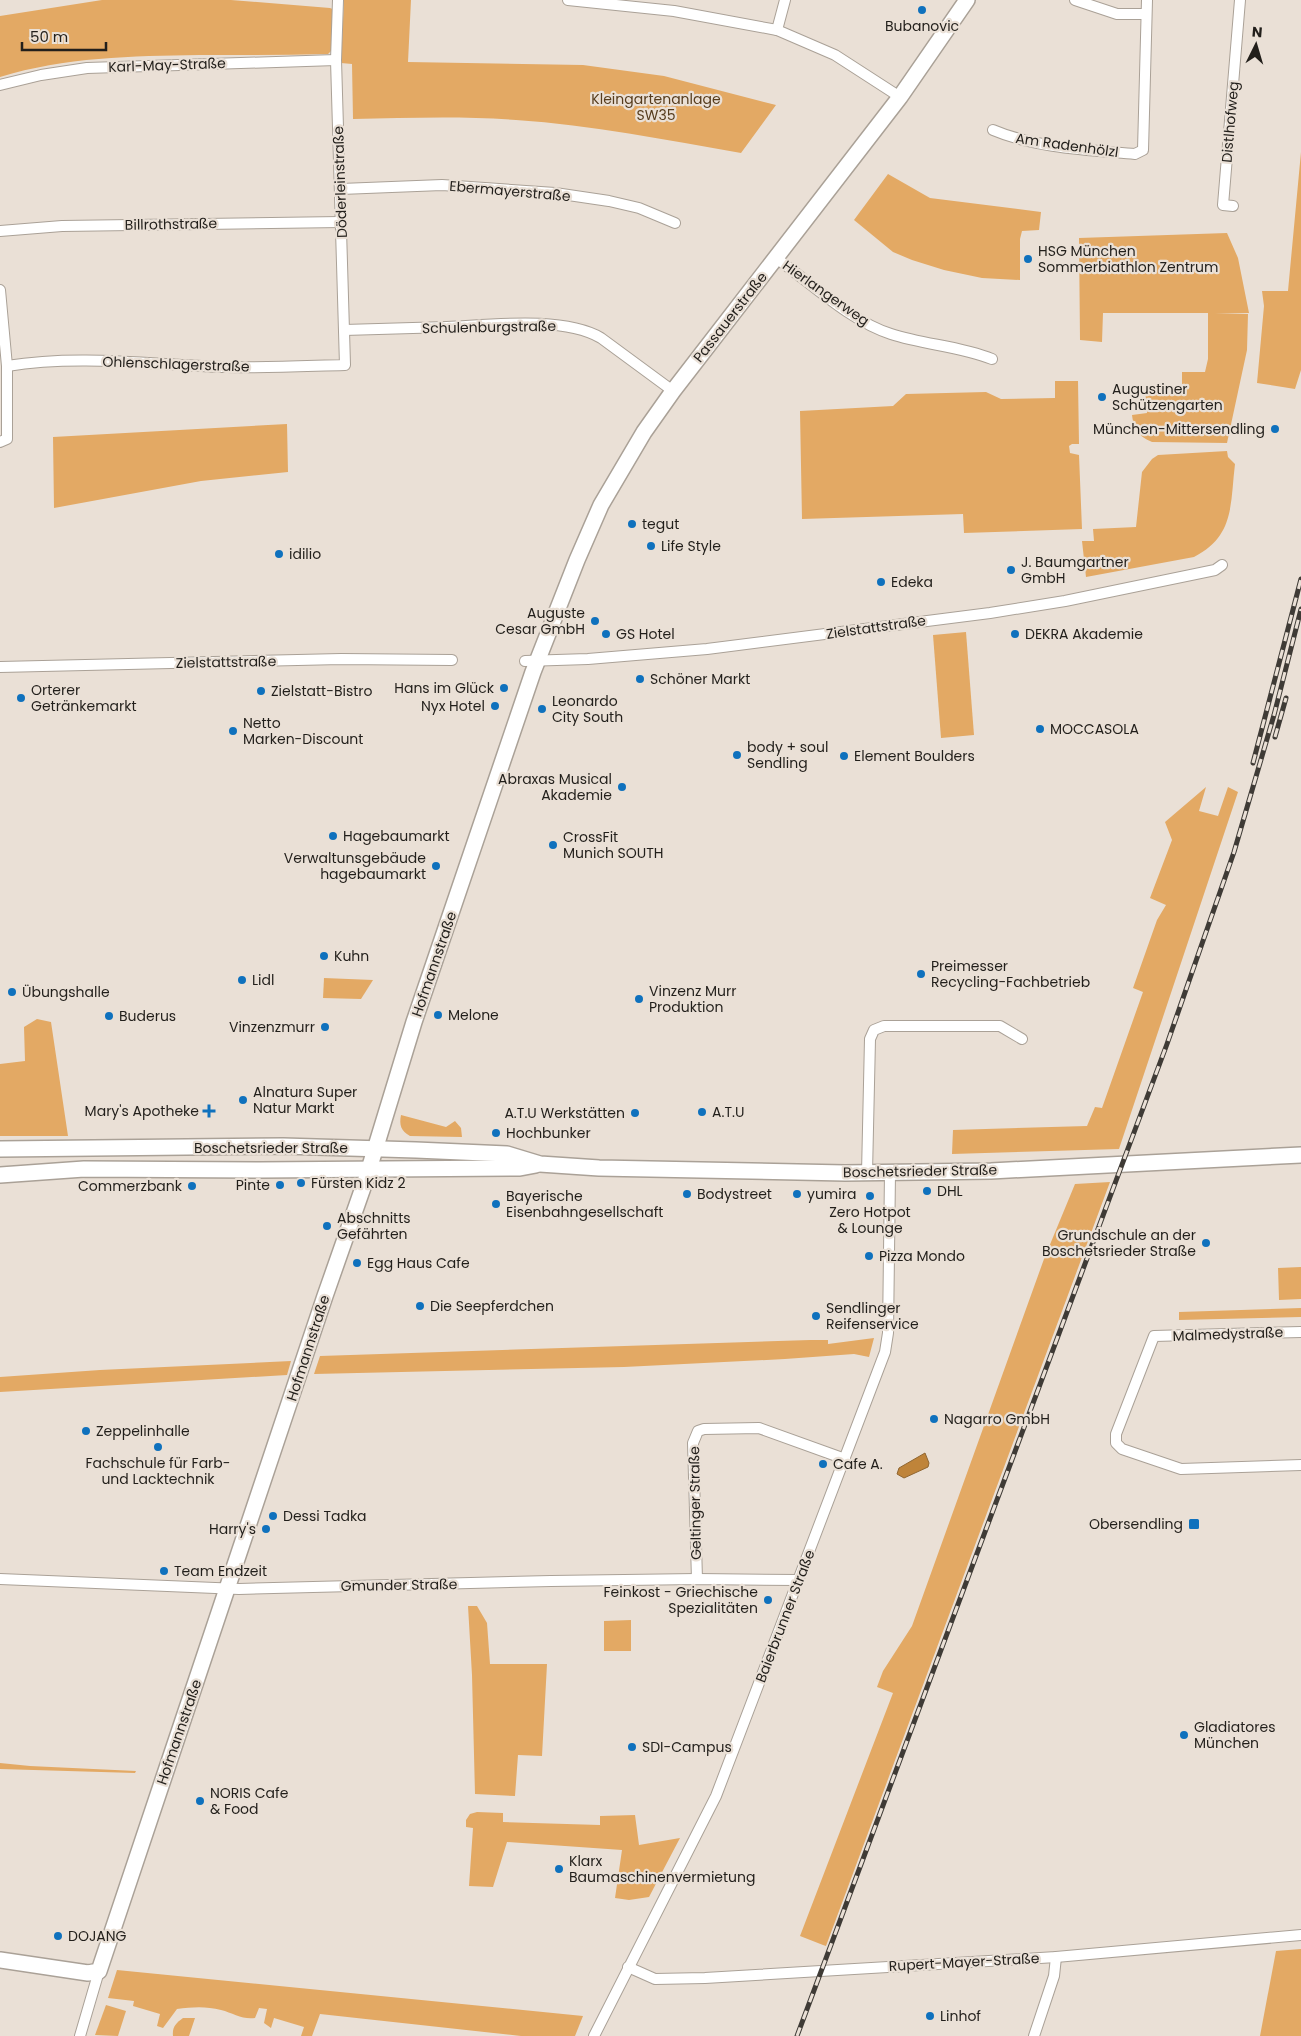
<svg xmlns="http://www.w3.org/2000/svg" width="1301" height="2036" viewBox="0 0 1301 2036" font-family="Poppins,sans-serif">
	<rect width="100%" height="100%" fill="#eae0d6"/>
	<g fill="#e3a964">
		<path d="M102,0H231L330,8L335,10L333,49L328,54C285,55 242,55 199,55C132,56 65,57 0,77V16Z"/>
		<path d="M344,0H411L408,62L583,65L664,76L776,105L741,153C666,140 592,125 516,120C462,116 407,118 353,119L352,64L341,63Z"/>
		<polygon points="1301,152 1301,370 1295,389 1257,383 1264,306 1262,291 1288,291"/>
		<polygon points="888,174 930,198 1041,212 1039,230 1022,231 1020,239 1020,280 982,278 944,270 912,260 893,252 854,220"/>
		<path d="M1227,233L1238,258L1249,313H1215L1248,314L1247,350L1227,443L1152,442C1138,436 1134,430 1132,415L1147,413L1145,389H1182V372H1205L1208,359V313H1103L1102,342L1080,340L1079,238Z"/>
		<polygon points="1055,381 1078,381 1079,444 1072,444 1069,446 1070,453 1079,455 1082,529 964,533 963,514 802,519 800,411 893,406 906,394 986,392 1001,399 1055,398"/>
		<polygon points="287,424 288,472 201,481 54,508 53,437"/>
		<path d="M1227,451L1228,457L1235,464C1230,504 1235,536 1194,557L1086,577L1082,541H1094L1093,529L1136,527L1142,472L1152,459L1158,455Z"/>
		<polygon points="966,632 974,735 941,738 933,635"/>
		<polygon points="1206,787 1199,811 1218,816 1228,787 1238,792 1119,1149 952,1154 953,1130 1087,1126 1095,1107 1102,1108 1143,992 1133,988 1157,920 1166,905 1150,898 1172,840 1165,822"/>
		<polygon points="324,978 373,980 361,999 323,998"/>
		<polygon points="37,1019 51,1022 68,1136 0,1136 0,1064 25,1061 24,1027"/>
		<path d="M401,1115L446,1127L455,1121L461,1128L462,1137L410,1136C401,1131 399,1125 401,1115Z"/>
		<polygon points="1110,1182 826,1946 823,1945 800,1936 893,1693 877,1687 883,1671 912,1626 1044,1259 1075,1184"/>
		<polygon points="1301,1267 1301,1299 1279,1300 1278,1268"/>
		<polygon points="1301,1308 1301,1317 1179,1320 1179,1312"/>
		<polygon points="874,1338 869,1357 854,1354 785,1359 624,1367 314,1374 320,1356 810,1340 828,1340 828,1344"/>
		<polygon points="291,1361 287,1375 0,1392 0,1377 100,1370"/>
		<polygon points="468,1606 477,1606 487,1623 490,1664 547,1664 542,1756 518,1755 515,1796 475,1794 472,1675"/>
		<polygon points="631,1620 631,1651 604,1651 604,1621"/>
		<polygon points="0,1763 30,1766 136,1771 135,1773 0,1769"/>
		<polygon points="477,1812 503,1813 503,1822 600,1825 600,1816 635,1815 639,1845 680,1838 649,1897 629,1900 615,1898 622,1850 507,1842 493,1887 469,1886 473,1828 466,1827 466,1820 470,1814"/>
		<polygon points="1301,1949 1301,2036 1260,2036 1276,1951"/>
		<path d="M117,1970L583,2016L575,2036H521L320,2014L312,2036H301L304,2027L274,2018L271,2028L264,2023L267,2009L259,2008L255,2018C243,2020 233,2013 221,2010C206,2006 192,2007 177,2009L163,2028L157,2026L160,2014L133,2006L134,2001L108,1998Z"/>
		<polygon points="106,2005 126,2011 118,2036 95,2035"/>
		<path d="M183,2018H195L189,2036H173C172,2027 176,2023 183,2018Z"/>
	</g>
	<polygon fill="#bf843a" stroke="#906631" points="925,1453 929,1463 928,1467 904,1478 897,1474 899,1468"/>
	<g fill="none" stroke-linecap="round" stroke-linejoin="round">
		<g stroke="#aaa197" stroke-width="12">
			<g id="street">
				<polyline points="568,0 674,11 777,30 835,55 900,97"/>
				<polyline points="1075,0 1117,14 1146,14"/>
				<polyline points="777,30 785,0"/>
				<polyline points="0,85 41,75 87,68 336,60"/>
				<path d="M993,130C1035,148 1090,150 1135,154L1143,150L1147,0"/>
				<polyline points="341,189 442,185 555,193 609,201 639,208 675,223"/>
				<polyline points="1233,206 1223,205 1240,0"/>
				<polyline points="0,231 62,226 341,222"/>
				<path d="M776,258C811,283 850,321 891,334C925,345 960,346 992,359"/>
				<polyline points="0,290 7,366 7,439 0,442"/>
				<path d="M344,330C379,329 413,328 447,327C492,325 563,316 601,338L673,391"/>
				<path d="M7,366C80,354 154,365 227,367C267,368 306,366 345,365L336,60L338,0"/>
				<polyline points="525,661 588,659 707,649 990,613 1065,601 1215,570 1222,565"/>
				<polyline points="0,667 341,659 452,660"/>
				<polyline points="867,1173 870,1039 874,1030 884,1026 1000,1026 1022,1039"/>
				<polyline points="1301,1332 1154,1336 1116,1434 1116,1443 1122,1449 1181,1469 1301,1465"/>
				<polyline points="0,1579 239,1589 551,1581 697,1579 799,1580"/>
				<polyline points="697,1579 693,1443 698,1431 704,1429 759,1428 845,1459"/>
				<polyline points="628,1967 655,1979 705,1978 1056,1957 1301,1935"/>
				<polyline points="80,2036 99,1971"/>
				<polyline points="594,2036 716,1796 885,1352 888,1333 890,1173"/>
				<polyline points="1034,2036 1054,1976 1056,1957"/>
			</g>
		</g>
		<g stroke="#aaa197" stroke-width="18">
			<g id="secondary">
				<polyline points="0,1149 283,1146 416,1150 507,1154 540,1164 599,1168 845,1173 991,1171 1301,1155"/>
				<polyline points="0,1175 84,1169 260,1170 520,1168 536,1165"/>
				<polyline points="0,1960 88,1973 99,1971 325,1296 366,1179 414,1022 533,672 577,560 601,505 644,432 673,391 900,97 967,0"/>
			</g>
		</g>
		<use href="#street" stroke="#fff" stroke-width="10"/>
		<use href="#secondary" stroke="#fff" stroke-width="15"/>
		<g stroke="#3f3b36" stroke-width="5">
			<g id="rail">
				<polyline points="1275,737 1286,698"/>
				<polyline points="1253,763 1301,579"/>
				<polyline points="797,2036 1167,1044 1234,852 1274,715 1301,609"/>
			</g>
		</g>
		<use href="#rail" stroke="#eae0d6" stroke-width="3" stroke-dasharray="9" stroke-linecap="butt"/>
	</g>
	<g fill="#0f71bd" stroke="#eae0d6" stroke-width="2">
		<circle cx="922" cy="10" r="5"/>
		<circle cx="1028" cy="259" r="5"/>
		<circle cx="1102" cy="397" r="5"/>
		<circle cx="1275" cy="429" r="5"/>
		<circle cx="632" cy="524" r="5"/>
		<circle cx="651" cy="546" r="5"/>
		<circle cx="279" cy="554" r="5"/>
		<circle cx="1011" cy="570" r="5"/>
		<circle cx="881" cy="582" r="5"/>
		<circle cx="595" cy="621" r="5"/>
		<circle cx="606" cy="634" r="5"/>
		<circle cx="1015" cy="634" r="5"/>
		<circle cx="640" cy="679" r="5"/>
		<circle cx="504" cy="688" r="5"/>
		<circle cx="261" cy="691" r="5"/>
		<circle cx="21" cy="698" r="5"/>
		<circle cx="495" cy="706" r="5"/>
		<circle cx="542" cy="709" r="5"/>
		<circle cx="1040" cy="729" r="5"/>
		<circle cx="233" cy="731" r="5"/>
		<circle cx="737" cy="755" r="5"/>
		<circle cx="844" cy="756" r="5"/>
		<circle cx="622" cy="787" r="5"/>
		<circle cx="333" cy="836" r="5"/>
		<circle cx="553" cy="845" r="5"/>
		<circle cx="436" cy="866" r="5"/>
		<circle cx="324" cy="956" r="5"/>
		<circle cx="921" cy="974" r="5"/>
		<circle cx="242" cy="980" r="5"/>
		<circle cx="12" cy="992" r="5"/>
		<circle cx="639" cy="999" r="5"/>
		<circle cx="438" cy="1015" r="5"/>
		<circle cx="109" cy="1016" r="5"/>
		<circle cx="325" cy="1027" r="5"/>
		<circle cx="243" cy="1100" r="5"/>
		<path d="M206.5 1103.5h5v5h5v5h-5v5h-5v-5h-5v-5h5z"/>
		<circle cx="702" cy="1112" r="5"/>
		<circle cx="635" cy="1113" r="5"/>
		<circle cx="496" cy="1133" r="5"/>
		<circle cx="301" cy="1183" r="5"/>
		<circle cx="280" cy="1185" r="5"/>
		<circle cx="192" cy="1186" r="5"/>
		<circle cx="927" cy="1191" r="5"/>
		<circle cx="687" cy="1194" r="5"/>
		<circle cx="797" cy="1194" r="5"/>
		<circle cx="870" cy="1196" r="5"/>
		<circle cx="496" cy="1204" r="5"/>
		<circle cx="327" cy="1226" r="5"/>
		<circle cx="1206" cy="1243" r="5"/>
		<circle cx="869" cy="1256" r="5"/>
		<circle cx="357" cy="1263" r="5"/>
		<circle cx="420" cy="1306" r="5"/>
		<circle cx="816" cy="1316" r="5"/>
		<circle cx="934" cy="1419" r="5"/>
		<circle cx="86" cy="1431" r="5"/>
		<circle cx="158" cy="1447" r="5"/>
		<circle cx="823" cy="1464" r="5"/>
		<circle cx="273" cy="1516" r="5"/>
		<rect x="1188" y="1518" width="12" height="12" rx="2.5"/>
		<circle cx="266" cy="1529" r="5"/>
		<circle cx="164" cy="1571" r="5"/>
		<circle cx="768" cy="1600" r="5"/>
		<circle cx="1184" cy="1735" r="5"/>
		<circle cx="632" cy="1747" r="5"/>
		<circle cx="200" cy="1801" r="5"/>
		<circle cx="559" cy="1869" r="5"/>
		<circle cx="58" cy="1936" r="5"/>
		<circle cx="930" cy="2016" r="5"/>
	</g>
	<g text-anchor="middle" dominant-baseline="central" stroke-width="4.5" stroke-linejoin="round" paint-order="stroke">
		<g font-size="14" fill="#221f1b" stroke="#eae0d6" text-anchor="start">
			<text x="922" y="26" text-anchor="middle">Bubanovic</text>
			<text x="1038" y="251">HSG München<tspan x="1038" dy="16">Sommerbiathlon Zentrum</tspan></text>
			<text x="1112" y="389">Augustiner<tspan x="1112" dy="16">Schützengarten</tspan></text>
			<text x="1265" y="429" text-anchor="end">München-Mittersendling</text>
			<text x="642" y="524">tegut</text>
			<text x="661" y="546">Life Style</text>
			<text x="289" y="554">idilio</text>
			<text x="1021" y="562">J. Baumgartner<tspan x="1021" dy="16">GmbH</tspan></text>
			<text x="891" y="582">Edeka</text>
			<text x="585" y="613" text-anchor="end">Auguste<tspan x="585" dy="16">Cesar GmbH</tspan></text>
			<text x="616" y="634">GS Hotel</text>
			<text x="1025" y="634">DEKRA Akademie</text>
			<text x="650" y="679">Schöner Markt</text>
			<text x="494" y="688" text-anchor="end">Hans im Glück</text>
			<text x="31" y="690">Orterer<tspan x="31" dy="16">Getränkemarkt</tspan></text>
			<text x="271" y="691">Zielstatt-Bistro</text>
			<text x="552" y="701">Leonardo<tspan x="552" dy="16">City South</tspan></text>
			<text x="485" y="706" text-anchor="end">Nyx Hotel</text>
			<text x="243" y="723">Netto<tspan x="243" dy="16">Marken-Discount</tspan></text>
			<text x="1050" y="729">MOCCASOLA</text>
			<text x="747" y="747">body + soul<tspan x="747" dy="16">Sendling</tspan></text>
			<text x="854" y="756">Element Boulders</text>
			<text x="612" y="779" text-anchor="end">Abraxas Musical<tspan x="612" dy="16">Akademie</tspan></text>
			<text x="343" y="836">Hagebaumarkt</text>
			<text x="563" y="837">CrossFit<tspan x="563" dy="16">Munich SOUTH</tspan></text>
			<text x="426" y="858" text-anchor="end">Verwaltunsgebäude<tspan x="426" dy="16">hagebaumarkt</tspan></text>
			<text x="334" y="956">Kuhn</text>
			<text x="931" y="966">Preimesser<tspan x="931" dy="16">Recycling-Fachbetrieb</tspan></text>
			<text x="252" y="980">Lidl</text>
			<text x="649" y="991">Vinzenz Murr<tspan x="649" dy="16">Produktion</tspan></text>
			<text x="22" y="992">Übungshalle</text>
			<text x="448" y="1015">Melone</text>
			<text x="119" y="1016">Buderus</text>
			<text x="315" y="1027" text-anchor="end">Vinzenzmurr</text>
			<text x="253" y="1092">Alnatura Super<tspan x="253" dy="16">Natur Markt</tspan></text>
			<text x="199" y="1111" text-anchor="end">Mary's Apotheke</text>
			<text x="712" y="1112">A.T.U</text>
			<text x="625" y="1113" text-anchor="end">A.T.U Werkstätten</text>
			<text x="506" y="1133">Hochbunker</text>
			<text x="311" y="1183">Fürsten Kidz 2</text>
			<text x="270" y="1185" text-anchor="end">Pinte</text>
			<text x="182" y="1186" text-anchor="end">Commerzbank</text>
			<text x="937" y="1191">DHL</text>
			<text x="697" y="1194">Bodystreet</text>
			<text x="807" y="1194">yumira</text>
			<text x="506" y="1196">Bayerische<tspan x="506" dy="16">Eisenbahngesellschaft</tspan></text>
			<text x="870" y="1212" text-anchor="middle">Zero Hotpot<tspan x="870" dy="16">&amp; Lounge</tspan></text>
			<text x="337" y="1218">Abschnitts<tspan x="337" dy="16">Gefährten</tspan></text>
			<text x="1196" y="1235" text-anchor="end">Grundschule an der<tspan x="1196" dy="16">Boschetsrieder Straße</tspan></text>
			<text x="879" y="1256">Pizza Mondo</text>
			<text x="367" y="1263">Egg Haus Cafe</text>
			<text x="430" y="1306">Die Seepferdchen</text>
			<text x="826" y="1308">Sendlinger<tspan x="826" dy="16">Reifenservice</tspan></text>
			<text x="944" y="1419">Nagarro GmbH</text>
			<text x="96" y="1431">Zeppelinhalle</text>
			<text x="158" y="1463" text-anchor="middle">Fachschule für Farb-<tspan x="158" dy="16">und Lacktechnik</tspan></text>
			<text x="833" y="1464">Cafe A.</text>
			<text x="283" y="1516">Dessi Tadka</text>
			<text x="1183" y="1524" text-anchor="end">Obersendling</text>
			<text x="256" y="1529" text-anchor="end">Harry's</text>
			<text x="174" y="1571">Team Endzeit</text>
			<text x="758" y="1592" text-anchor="end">Feinkost - Griechische<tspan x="758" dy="16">Spezialitäten</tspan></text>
			<text x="1194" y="1727">Gladiatores<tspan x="1194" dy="16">München</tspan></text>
			<text x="642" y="1747">SDI-Campus</text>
			<text x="210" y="1793">NORIS Cafe<tspan x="210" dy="16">&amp; Food</tspan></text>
			<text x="569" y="1861">Klarx<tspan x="569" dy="16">Baumaschinenvermietung</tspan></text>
			<text x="68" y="1936">DOJANG</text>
			<text x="940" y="2016">Linhof</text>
		</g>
		<g font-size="14" fill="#221f1b" stroke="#eae0d6">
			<text transform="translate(167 65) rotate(-2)">Karl-May-Straße</text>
			<text transform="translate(1230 122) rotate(-85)">Distlhofweg</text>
			<text transform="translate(1067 145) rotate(8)">Am Radenhölzl</text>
			<text transform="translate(340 182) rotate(-92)">Döderleinstraße</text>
			<text transform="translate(510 191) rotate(5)">Ebermayerstraße</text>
			<text transform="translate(171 224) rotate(-1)">Billrothstraße</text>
			<text transform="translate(826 293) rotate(35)">Hierlangerweg</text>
			<text transform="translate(730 317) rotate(-52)">Passauerstraße</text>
			<text transform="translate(489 327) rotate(-1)">Schulenburgstraße</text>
			<text transform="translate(176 364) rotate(2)">Ohlenschlagerstraße</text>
			<text transform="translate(876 627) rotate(-8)">Zielstattstraße</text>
			<text transform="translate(226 662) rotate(-1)">Zielstattstraße</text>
			<text transform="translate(434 964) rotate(-71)">Hofmannstraße</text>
			<text x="271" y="1148">Boschetsrieder Straße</text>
			<text transform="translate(920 1171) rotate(-1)">Boschetsrieder Straße</text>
			<text transform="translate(1228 1334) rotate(-2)">Malmedystraße</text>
			<text transform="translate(308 1348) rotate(-72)">Hofmannstraße</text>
			<text transform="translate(695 1503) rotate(-91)">Geltinger Straße</text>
			<text transform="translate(399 1585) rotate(-1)">Gmunder Straße</text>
			<text transform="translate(785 1616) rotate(-69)">Baierbrunner Straße</text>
			<text transform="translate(179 1732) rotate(-71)">Hofmannstraße</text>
			<text transform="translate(964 1962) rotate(-3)">Rupert-Mayer-Straße</text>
		</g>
		<g font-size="14" fill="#563c1d" stroke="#eae0d6">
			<text x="656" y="99">Kleingartenanlage<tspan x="656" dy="16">SW35</tspan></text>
		</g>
	</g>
	<g transform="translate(1256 45) rotate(5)" stroke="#eae0d6" stroke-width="4" paint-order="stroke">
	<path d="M0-4L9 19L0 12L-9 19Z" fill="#221f1b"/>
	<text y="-8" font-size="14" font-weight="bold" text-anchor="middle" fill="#221f1b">N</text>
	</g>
	<path d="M22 42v8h84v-8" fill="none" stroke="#221f1b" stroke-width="2.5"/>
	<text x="30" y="42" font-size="15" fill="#221f1b" stroke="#eae0d6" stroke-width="4" paint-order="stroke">50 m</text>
</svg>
